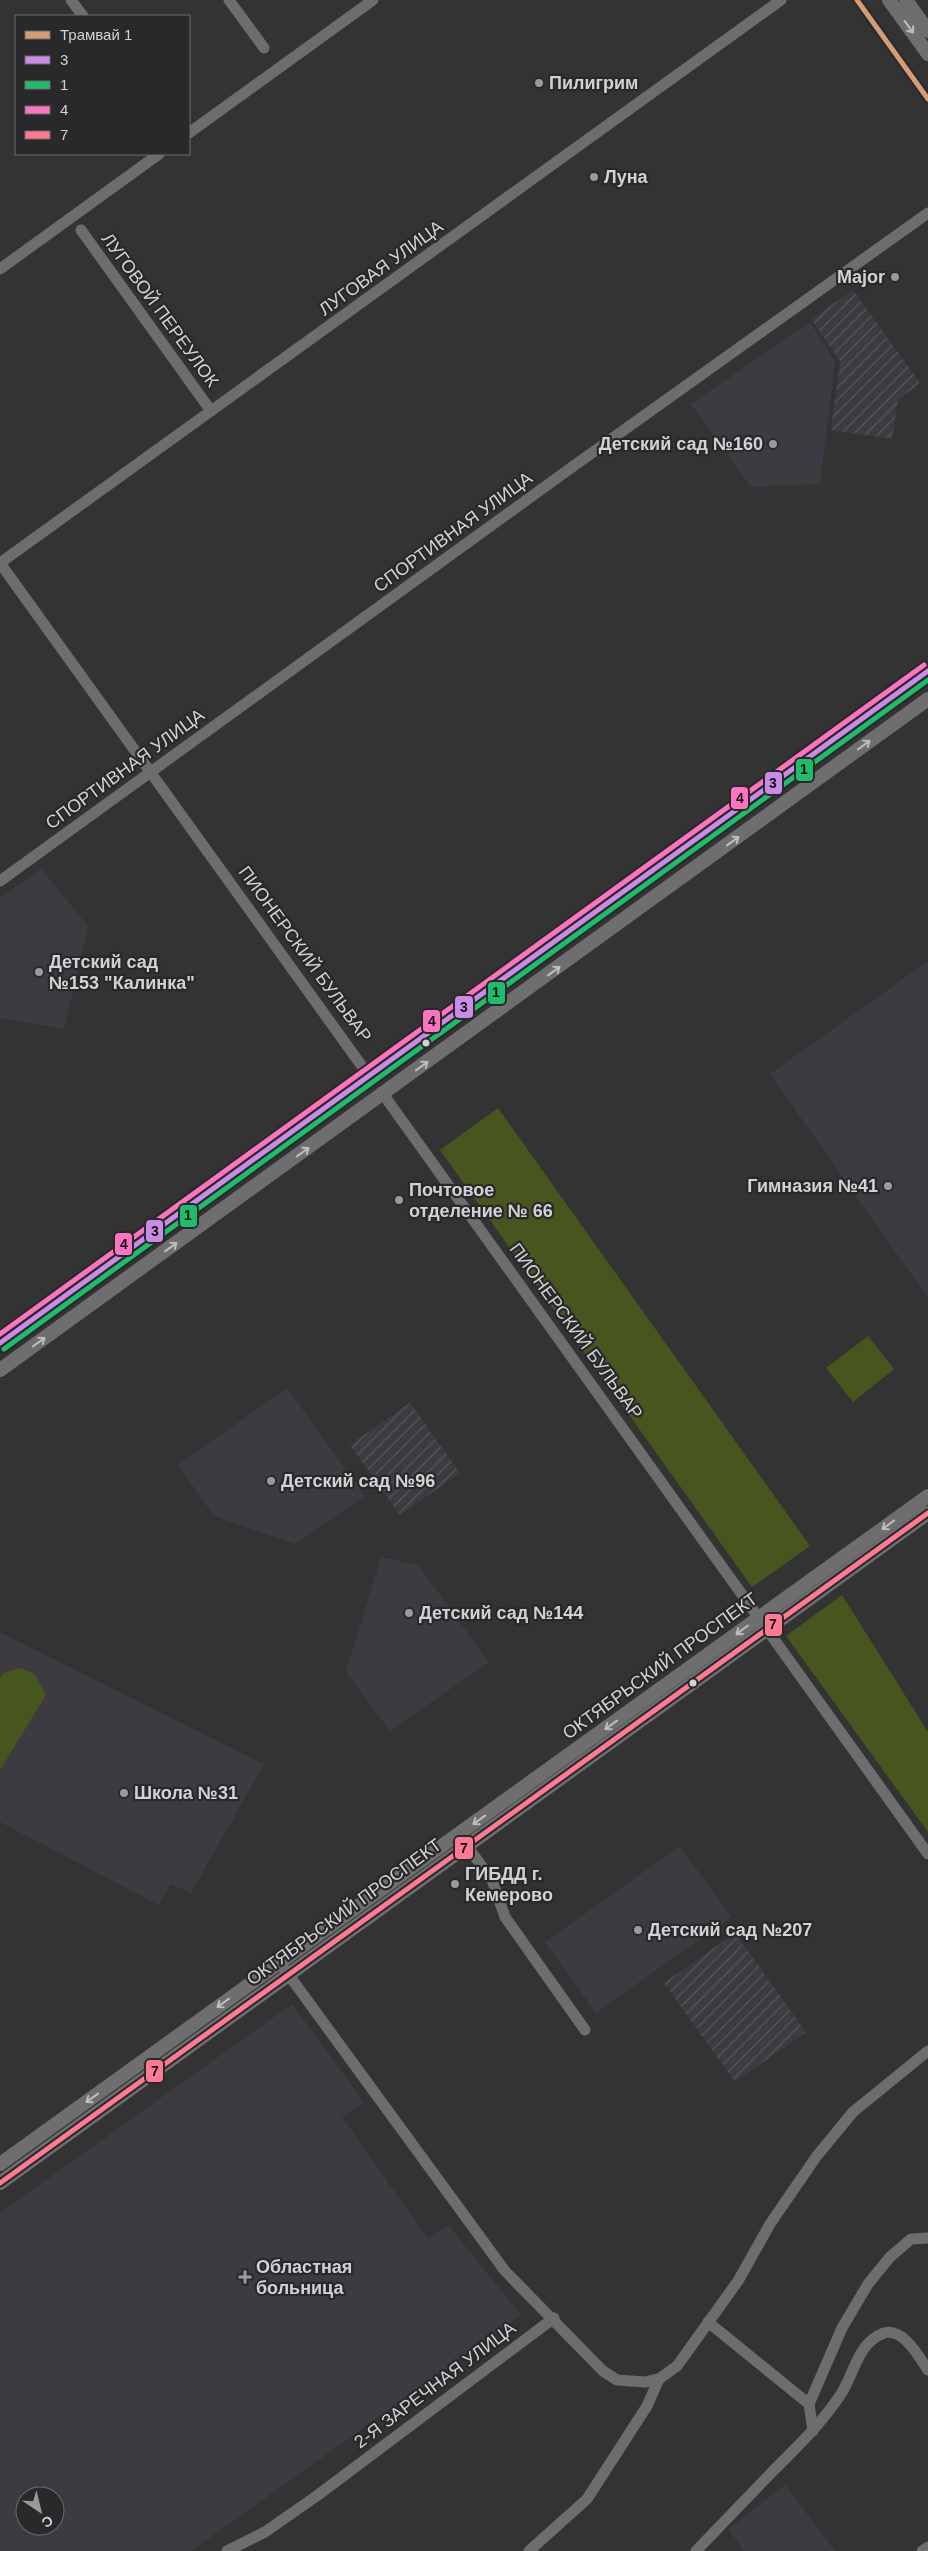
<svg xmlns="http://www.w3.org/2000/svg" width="928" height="2551" viewBox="0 0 928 2551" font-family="Helvetica,sans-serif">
	<defs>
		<pattern id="industrial-furrows" width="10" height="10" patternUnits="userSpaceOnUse" patternTransform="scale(1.25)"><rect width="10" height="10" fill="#3d3a42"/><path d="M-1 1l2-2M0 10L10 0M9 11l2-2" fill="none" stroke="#58555c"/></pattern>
	</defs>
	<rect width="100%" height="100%" fill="#333334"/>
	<g fill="#3d3a42" fill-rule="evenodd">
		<polygon points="810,322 835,361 820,484 751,487 691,404"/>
		<polygon points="41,869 88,926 64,1029 0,1018 0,898"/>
		<polygon points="928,961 928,1298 770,1074"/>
		<polygon points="287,1388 365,1496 295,1544 214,1516 178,1465"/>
		<polygon points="381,1557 418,1565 489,1662 390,1731 346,1672"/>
		<polygon points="0,1632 264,1764 191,1893 171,1884 159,1905 0,1822"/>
		<polygon points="680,1846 731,1917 596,2013 545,1942"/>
		<path d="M292,2004L364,2102L342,2117L428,2239L448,2225L521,2315L191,2551H0V2213ZM25,2496H55V2526H25Z"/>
		<polygon points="785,2485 835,2551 744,2551 728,2529"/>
	</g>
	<g fill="url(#industrial-furrows)">
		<polygon points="853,290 920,383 898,400 892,439 831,430 840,361 811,319"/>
		<polygon points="410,1403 460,1473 400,1515 350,1445"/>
		<polygon points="735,1933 806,2032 735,2082 664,1983"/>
	</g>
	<g fill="#47561e">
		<polygon points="498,1108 810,1546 752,1587 440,1150"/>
		<polygon points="868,1336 894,1369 853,1402 826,1368"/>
		<polygon points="842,1595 928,1732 928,1832 786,1636"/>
		<polygon points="19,1668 35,1674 46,1695 0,1770 0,1678 3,1673"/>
	</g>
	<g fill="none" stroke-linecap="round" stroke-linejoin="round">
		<g stroke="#6e6d6d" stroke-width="11">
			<polyline points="71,0 83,16"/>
			<polyline points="229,0 264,48"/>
			<polyline points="189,133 373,0"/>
			<polyline points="81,230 211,411"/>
			<polyline points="0,269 159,154"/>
			<polyline points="0,563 781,0"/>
			<polyline points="0,563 369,1076"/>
			<polyline points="0,881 568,470 928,213"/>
			<polyline points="383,1094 928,1854"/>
			<polyline points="467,1846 492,1880 505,1917 585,2030"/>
			<polyline points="280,1963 505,2271 603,2371 617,2380 645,2382 659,2379 677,2366 738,2281 770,2224 816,2157 853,2112 928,2051"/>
			<polyline points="708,2322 809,2404 813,2431"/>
			<polyline points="809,2404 842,2328 868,2284 890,2257 911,2239 928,2238"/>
			<polyline points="227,2551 265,2532 318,2495 554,2318"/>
			<polyline points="529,2551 587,2499 647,2406 659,2379"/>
			<path d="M696,2551C722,2524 747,2498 773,2471C797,2447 822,2423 841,2394C855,2373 857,2343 884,2333C903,2327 919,2357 928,2370"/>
			<polyline points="922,2551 928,2547"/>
		</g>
		<g stroke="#6e6e6e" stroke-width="14">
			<polyline points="889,0 928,54"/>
			<polyline points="906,0 928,31"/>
			<polyline points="0,1343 928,671"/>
			<polyline points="0,1370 928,699"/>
			<polyline points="0,2164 928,1496"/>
			<polyline points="0,2183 928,1513"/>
		</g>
		<g stroke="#29282b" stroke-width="9">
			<polyline id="bus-1" points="0,1343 928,671"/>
		</g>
		<g stroke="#29282b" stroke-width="9">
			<polyline id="bus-2" points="4,1349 928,680"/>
		</g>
		<g stroke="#29282b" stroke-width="9">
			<polyline id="bus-3" points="0,1334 924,665"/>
		</g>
		<g stroke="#29282b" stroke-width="9">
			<polyline id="bus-4" points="0,2183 928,1513"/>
		</g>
		<use href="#bus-1" stroke="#ca8be6" stroke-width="5"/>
		<use href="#bus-2" stroke="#20bc6c" stroke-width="5"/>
		<use href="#bus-3" stroke="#fc73be" stroke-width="5"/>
		<use href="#bus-4" stroke="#fe7a93" stroke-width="5"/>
		<g stroke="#29282b" stroke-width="9">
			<polyline id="tram-1" points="857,0 928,99"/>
		</g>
		<use href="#tram-1" stroke="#d39c74" stroke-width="5"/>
	</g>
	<defs><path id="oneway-shaft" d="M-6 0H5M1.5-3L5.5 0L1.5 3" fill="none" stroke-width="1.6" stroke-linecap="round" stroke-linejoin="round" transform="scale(1.25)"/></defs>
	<g stroke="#bebdbf">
		<use href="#oneway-shaft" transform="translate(909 27) rotate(54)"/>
		<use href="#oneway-shaft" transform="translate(864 745) rotate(-36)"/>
		<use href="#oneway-shaft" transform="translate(733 841) rotate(-36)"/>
		<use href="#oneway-shaft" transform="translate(554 971) rotate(-36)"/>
		<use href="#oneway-shaft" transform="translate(422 1066) rotate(-36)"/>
		<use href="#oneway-shaft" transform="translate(303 1152) rotate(-36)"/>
		<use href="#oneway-shaft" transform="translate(171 1247) rotate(-36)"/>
		<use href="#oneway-shaft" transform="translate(39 1342) rotate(-36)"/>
		<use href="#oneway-shaft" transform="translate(888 1525) rotate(144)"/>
		<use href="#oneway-shaft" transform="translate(742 1630) rotate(143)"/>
		<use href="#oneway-shaft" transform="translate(611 1725) rotate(144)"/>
		<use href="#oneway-shaft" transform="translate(479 1820) rotate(144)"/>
		<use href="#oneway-shaft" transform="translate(223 2003) rotate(144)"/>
		<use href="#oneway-shaft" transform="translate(92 2098) rotate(144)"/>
	</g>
	<g fill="#9a9a9b" stroke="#29282b" stroke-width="2">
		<circle cx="539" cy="83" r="5"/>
		<circle cx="594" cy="177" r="5"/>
		<circle cx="895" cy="277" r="5"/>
		<circle cx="773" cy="444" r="5"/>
		<circle cx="39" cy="972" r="5"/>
		<circle cx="888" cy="1186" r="5"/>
		<circle cx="399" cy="1200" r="5"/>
		<circle cx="271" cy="1481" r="5"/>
		<circle cx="409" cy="1613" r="5"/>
		<circle cx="124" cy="1793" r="5"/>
		<circle cx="455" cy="1884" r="5"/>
		<circle cx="638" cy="1930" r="5"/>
		<path d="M242.5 2269.5h5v5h5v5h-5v5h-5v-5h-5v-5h5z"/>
	</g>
	<g fill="#d2d1d3" stroke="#29282b" stroke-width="2">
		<circle cx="426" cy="1043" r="4.5"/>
		<circle cx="693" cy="1683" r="4.5"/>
	</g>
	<g text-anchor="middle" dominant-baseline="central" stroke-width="4.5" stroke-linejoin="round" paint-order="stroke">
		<g font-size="18" font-weight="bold" fill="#d2d1d3" stroke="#29282b" text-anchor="start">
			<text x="549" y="83">Пилигрим</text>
			<text x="604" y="177">Луна</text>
			<text x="885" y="277" text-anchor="end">Major</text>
			<text x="763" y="444" text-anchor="end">Детский сад №160</text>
			<text x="49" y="962">Детский сад<tspan x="49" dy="21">№153 "Калинка"</tspan></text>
			<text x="878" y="1186" text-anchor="end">Гимназия №41</text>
			<text x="409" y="1190">Почтовое<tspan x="409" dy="21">отделение № 66</tspan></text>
			<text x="281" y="1481">Детский сад №96</text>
			<text x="419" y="1613">Детский сад №144</text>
			<text x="134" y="1793">Школа №31</text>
			<text x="465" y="1874">ГИБДД г.<tspan x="465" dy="21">Кемерово</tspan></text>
			<text x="648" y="1930">Детский сад №207</text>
			<text x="256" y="2267">Областная<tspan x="256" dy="21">больница</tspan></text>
		</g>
		<g font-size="18" fill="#d2d1d3" stroke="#29282b">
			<text transform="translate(381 268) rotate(-36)">ЛУГОВАЯ УЛИЦА</text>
			<text transform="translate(160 310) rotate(54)">ЛУГОВОЙ ПЕРЕУЛОК</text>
			<text transform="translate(453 532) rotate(-36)">СПОРТИВНАЯ УЛИЦА</text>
			<text transform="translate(125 769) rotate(-36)">СПОРТИВНАЯ УЛИЦА</text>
			<text transform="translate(305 954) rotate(54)">ПИОНЕРСКИЙ БУЛЬВАР</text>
			<text transform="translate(576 1331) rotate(54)">ПИОНЕРСКИЙ БУЛЬВАР</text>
			<text transform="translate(660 1666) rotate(-36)">ОКТЯБРЬСКИЙ ПРОСПЕКТ</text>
			<text transform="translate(344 1912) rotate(-36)">ОКТЯБРЬСКИЙ ПРОСПЕКТ</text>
			<text transform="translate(435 2385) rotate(-37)">2-Я ЗАРЕЧНАЯ УЛИЦА</text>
		</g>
	</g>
	<g stroke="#29282b" stroke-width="2">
		<rect x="795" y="758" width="19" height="24" rx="5" fill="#20bc6c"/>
		<rect x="764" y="771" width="19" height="24" rx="5" fill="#ca8be6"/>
		<rect x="730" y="786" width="19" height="24" rx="5" fill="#fc73be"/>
		<rect x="487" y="981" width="19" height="24" rx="5" fill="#20bc6c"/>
		<rect x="454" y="995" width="20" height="24" rx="5" fill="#ca8be6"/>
		<rect x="422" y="1009" width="19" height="24" rx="5" fill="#fc73be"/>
		<rect x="179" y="1204" width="19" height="24" rx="5" fill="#20bc6c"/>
		<rect x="145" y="1219" width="19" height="24" rx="5" fill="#ca8be6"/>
		<rect x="114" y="1232" width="19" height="24" rx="5" fill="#fc73be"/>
		<rect x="764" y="1613" width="19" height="24" rx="5" fill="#fe7a93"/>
		<rect x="454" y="1836" width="20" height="24" rx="5" fill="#fe7a93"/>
		<rect x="145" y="2059" width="19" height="24" rx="5" fill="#fe7a93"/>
	</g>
	<g font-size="14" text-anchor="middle" font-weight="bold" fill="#111">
		<text x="804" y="774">1</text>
		<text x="773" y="788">3</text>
		<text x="740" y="803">4</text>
		<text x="496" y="997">1</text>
		<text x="464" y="1012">3</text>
		<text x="432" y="1026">4</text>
		<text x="188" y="1220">1</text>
		<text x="155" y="1236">3</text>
		<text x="124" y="1249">4</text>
		<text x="773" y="1629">7</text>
		<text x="464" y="1853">7</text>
		<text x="155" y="2076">7</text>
	</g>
	<rect x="15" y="15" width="175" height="140" fill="#29282b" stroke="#6d6c6e"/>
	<rect x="25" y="31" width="25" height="8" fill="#d39c74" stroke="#6d6c6e"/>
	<text x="60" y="40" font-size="15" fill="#d2d1d3">Трамвай 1</text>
	<rect x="25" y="56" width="25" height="8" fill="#ca8be6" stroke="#6d6c6e"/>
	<text x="60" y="65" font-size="15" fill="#d2d1d3">3</text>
	<rect x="25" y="81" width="25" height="8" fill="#20bc6c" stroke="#6d6c6e"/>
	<text x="60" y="90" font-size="15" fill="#d2d1d3">1</text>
	<rect x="25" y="106" width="25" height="8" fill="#fc73be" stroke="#6d6c6e"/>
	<text x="60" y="115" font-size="15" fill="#d2d1d3">4</text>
	<rect x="25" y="131" width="25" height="8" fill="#fe7a93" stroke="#6d6c6e"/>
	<text x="60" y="140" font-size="15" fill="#d2d1d3">7</text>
	<g transform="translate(40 2511) rotate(145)"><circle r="24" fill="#29282b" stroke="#6d6c6e"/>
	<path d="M0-4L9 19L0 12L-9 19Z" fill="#9a9a9b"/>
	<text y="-8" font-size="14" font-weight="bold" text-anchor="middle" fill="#d2d1d3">С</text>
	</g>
</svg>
